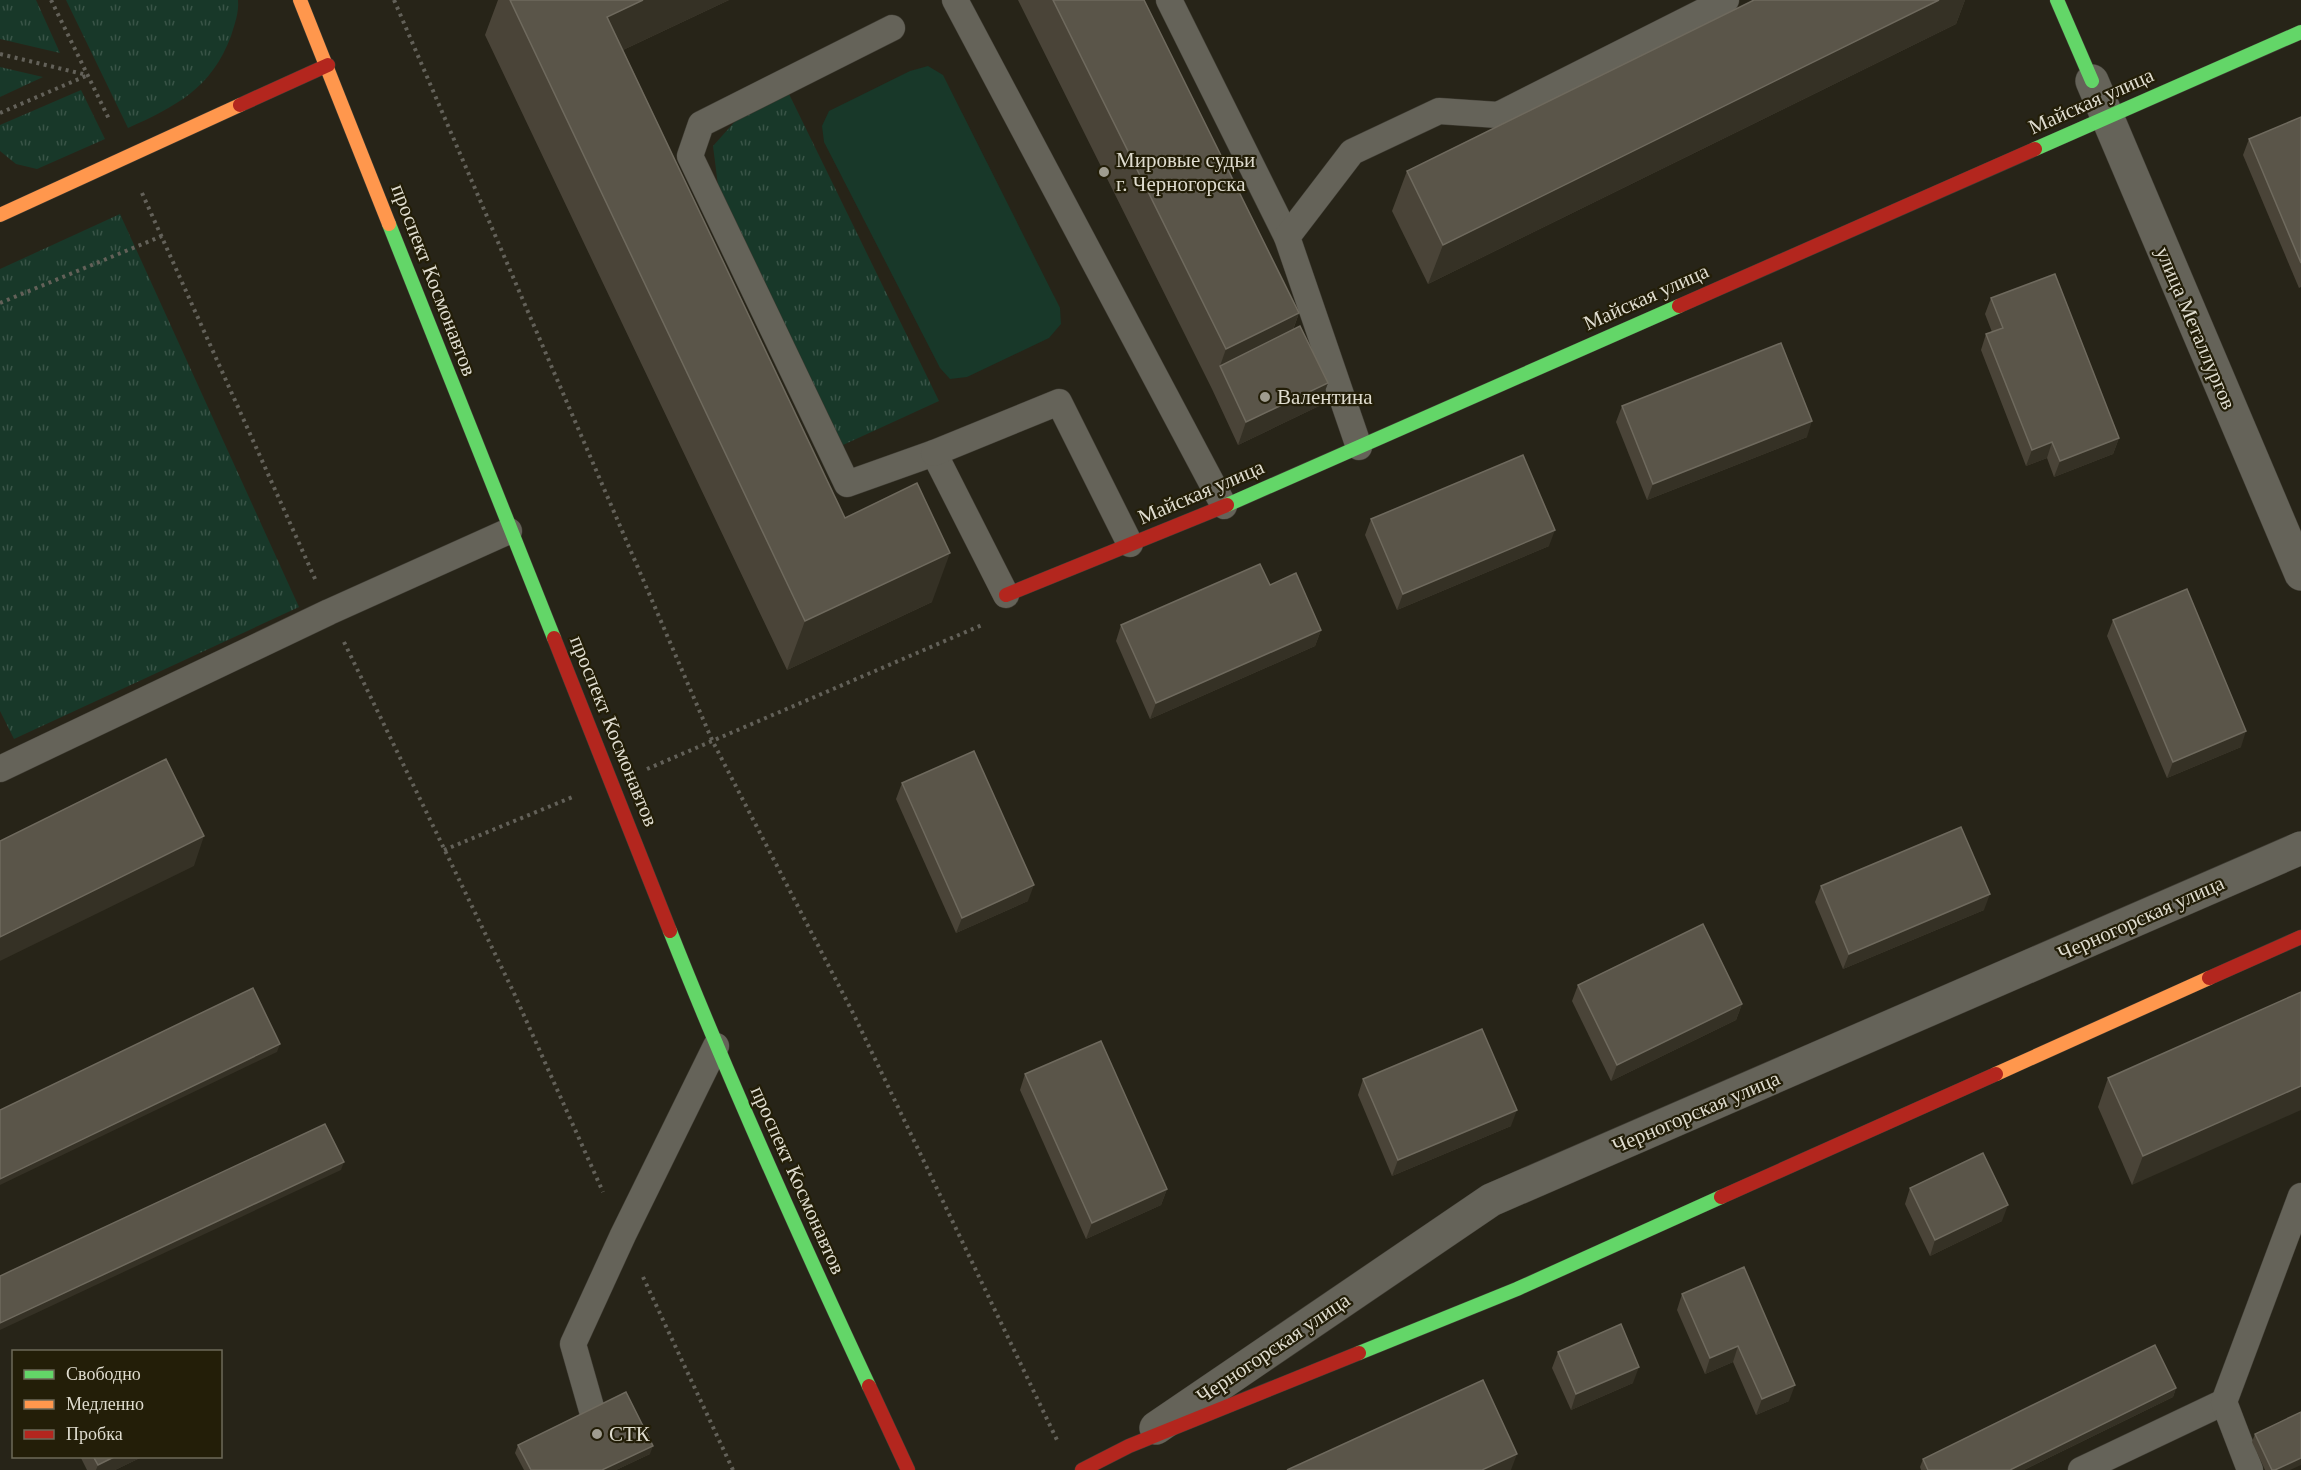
<svg xmlns="http://www.w3.org/2000/svg" width="2301" height="1470" viewBox="0 0 2301 1470" font-family="Georgia,serif">
	<defs>
		<pattern id="grass-tufts" width="24" height="20" patternUnits="userSpaceOnUse" patternTransform="scale(1.5)"><rect width="24" height="20" fill="#183829"/><path d="M3 7l-1-3M5 7V3M7 7l1-3M15 17l-1-3M17 17v-4M19 17l1-3" fill="none" stroke="#395447"/></pattern>
	</defs>
	<rect width="100%" height="100%" fill="#272418"/>
	<g fill="url(#grass-tufts)">
		<polygon points="0,0 36,0 60,53 0,39"/>
		<path d="M66,0H238C239,13 235,23 231,36C212,88 175,107 128,128Z"/>
		<polygon points="0,67 43,77 0,97"/>
		<polygon points="81,90 105,139 37,169 16,164 0,151 0,125"/>
		<polygon points="789,94 939,401 843,445 719,193 713,146 739,117"/>
		<polygon points="120,214 299,607 14,739 0,711 0,269"/>
	</g>
	<polygon fill="#183829" points="928,66 943,75 1060,308 1061,324 1049,338 967,377 950,379 940,368 824,142 822,126 829,111 910,71"/>
	<g fill="none" stroke-linecap="round" stroke-linejoin="round">
		<g stroke="#413e35" stroke-width="27">
			<g id="lane">
				<polyline points="955,0 1224,506"/>
				<polyline points="1169,0 1287,237"/>
				<polyline points="892,28 701,124 690,156 847,484 934,453 1006,595"/>
				<polyline points="1359,447 1287,237 1352,152 1439,111 1498,115 1726,0"/>
				<polyline points="934,453 1059,402 1130,544"/>
				<polyline points="0,769 329,612 509,531"/>
				<polyline points="593,1414 573,1344 623,1235 716,1046"/>
				<polyline points="2081,1470 2224,1402"/>
				<polyline points="2250,1470 2224,1402 2301,1196"/>
			</g>
		</g>
		<g stroke="#413e35" stroke-width="34">
			<g id="street">
				<polyline points="2092,81 2301,574"/>
				<polyline points="1156,1428 1491,1200 2301,848"/>
			</g>
		</g>
		<g stroke="#413e35" stroke-width="15">
			<g id="fast">
				<polyline points="2057,0 2092,81"/>
				<polyline points="2035,149 2301,32"/>
				<polyline points="389,224 554,638"/>
				<polyline points="1227,505 1679,306"/>
				<path d="M670,931C731,1085 799,1236 869,1386"/>
				<polyline points="1359,1353 1517,1289 1721,1197"/>
			</g>
		</g>
		<g stroke="#413e35" stroke-width="15">
			<g id="slow">
				<polyline points="300,0 389,224"/>
				<polyline points="0,215 240,105"/>
				<polyline points="1996,1074 2209,978"/>
			</g>
		</g>
		<g stroke="#413e35" stroke-width="15">
			<g id="jam">
				<polyline points="240,105 328,65"/>
				<polyline points="1679,306 2035,149"/>
				<polyline points="1006,595 1227,505"/>
				<polyline points="554,638 670,931"/>
				<polyline points="2209,978 2301,937"/>
				<polyline points="1721,1197 1996,1074"/>
				<polyline points="869,1386 908,1470"/>
				<polyline points="1082,1470 1129,1446 1359,1353"/>
			</g>
		</g>
		<g stroke="#636159" stroke-width="4" stroke-dasharray="3 4.5" stroke-linecap="butt">
			<polyline points="51,0 110,121"/>
			<polyline points="394,0 712,740 854,1015 1057,1440"/>
			<polyline points="0,54 87,75"/>
			<polyline points="0,113 88,75"/>
			<polyline points="142,193 316,581"/>
			<polyline points="0,303 162,236"/>
			<polyline points="344,642 513,991 603,1192"/>
			<polyline points="647,769 982,625"/>
			<polyline points="444,850 575,796"/>
			<polyline points="643,1277 733,1470"/>
		</g>
		<use href="#lane" stroke="#656359" stroke-width="26"/>
		<use href="#street" stroke="#656359" stroke-width="33"/>
		<use href="#fast" stroke="#63d668" stroke-width="14"/>
		<use href="#slow" stroke="#ff974d" stroke-width="14"/>
		<use href="#jam" stroke="#b3261e" stroke-width="14"/>
	</g>
	<g fill="#4a4438">
		<polygon points="498,0 729,0 623,50 845,518 932,602 787,670 485,35"/>
		<polygon points="1018,0 1144,0 1299,313 1293,330 1328,383 1319,406 1238,445 1212,389"/>
		<polygon points="1754,0 1965,0 1956,24 1428,284 1392,211 1407,171"/>
		<polygon points="2301,117 2301,287 2299,288 2243,155 2249,139"/>
		<polygon points="1991,298 2119,438 2113,454 2054,477 2047,458 2026,466 1981,350 1986,334 1992,332 1985,314"/>
		<polygon points="1622,406 1807,437 1647,500 1616,422"/>
		<polygon points="1371,519 1549,546 1397,610 1365,535"/>
		<polygon points="1270,585 1321,630 1315,646 1150,719 1116,641 1121,625"/>
		<polygon points="2113,620 2241,747 2167,778 2107,636"/>
		<polygon points="902,783 1028,901 956,933 896,799"/>
		<polygon points="1821,886 1984,910 1843,969 1815,902"/>
		<polygon points="1578,985 1742,1004 1736,1020 1611,1081 1572,1001"/>
		<polygon points="2301,992 2132,1185 2098,1107 2108,1078"/>
		<polygon points="1025,1074 1167,1189 1161,1205 1086,1239 1020,1090"/>
		<polygon points="1363,1079 1511,1126 1392,1176 1358,1095"/>
		<polygon points="1910,1188 2002,1221 1930,1256 1905,1204"/>
		<polygon points="1744,1267 1789,1401 1756,1415 1733,1362 1705,1374 1677,1310 1682,1294"/>
		<polygon points="1558,1352 1633,1383 1571,1410 1552,1368"/>
		<polygon points="2176,1388 2173,1397 2024,1470 1921,1470 1920,1467 1923,1459"/>
		<polygon points="2255,1434 2290,1470 2265,1470 2252,1442"/>
		<polygon points="518,1445 650,1454 616,1470 524,1470 515,1453"/>
		<polygon points="80,1456 144,1456 115,1470 87,1470"/>
	</g>
	<g fill="#353125">
		<polygon points="643,0 729,0 589,66 607,17"/>
		<polygon points="1939,0 1965,0 1956,24 1428,284 1443,245"/>
		<polygon points="1299,313 1284,353 1220,366 1226,349"/>
		<polygon points="1328,383 1319,406 1238,445 1246,422"/>
		<polygon points="1812,421 1807,437 1647,500 1653,484"/>
		<polygon points="2119,438 2113,454 2054,477 2060,461"/>
		<polygon points="2052,442 2047,458 2026,466 2032,450"/>
		<polygon points="1555,530 1549,546 1397,610 1403,594"/>
		<polygon points="950,553 932,602 787,670 805,621"/>
		<polygon points="1321,630 1315,646 1150,719 1156,703"/>
		<polygon points="2246,731 2241,747 2167,778 2173,762"/>
		<polygon points="204,836 194,866 0,961 0,937"/>
		<polygon points="1034,885 1028,901 956,933 962,918"/>
		<polygon points="1990,894 1984,910 1843,969 1849,954"/>
		<polygon points="1742,1004 1736,1020 1611,1081 1617,1065"/>
		<polygon points="280,1044 277,1052 0,1185 0,1179"/>
		<polygon points="2301,1086 2301,1110 2132,1185 2143,1156"/>
		<polygon points="1517,1110 1511,1126 1392,1176 1398,1160"/>
		<polygon points="344,1162 341,1170 0,1330 0,1323"/>
		<polygon points="1167,1189 1161,1205 1086,1239 1092,1223"/>
		<polygon points="2008,1205 2002,1221 1930,1256 1935,1240"/>
		<polygon points="1738,1346 1733,1362 1705,1374 1710,1358"/>
		<polygon points="1639,1367 1633,1383 1571,1410 1576,1394"/>
		<polygon points="1795,1385 1789,1401 1756,1415 1762,1399"/>
		<polygon points="2176,1388 2173,1397 2024,1470 2010,1470"/>
		<polygon points="653,1446 650,1454 616,1470 602,1470"/>
		<polygon points="1517,1454 1511,1470 1482,1470"/>
		<polygon points="116,1456 144,1456 115,1470 96,1470 98,1465"/>
		<polygon points="2301,1458 2301,1465 2290,1470 2275,1470"/>
	</g>
	<g fill="#5a5549" stroke="#6f6a5e" stroke-width="1.5">
		<polygon points="510,0 643,0 607,17 845,518 917,483 950,553 805,621"/>
		<polygon points="1053,0 1144,0 1299,313 1226,349"/>
		<polygon points="1754,0 1939,0 1443,245 1407,171"/>
		<polygon points="2301,117 2301,263 2249,139"/>
		<polygon points="2055,274 2119,438 2060,461 2052,442 2032,450 1986,334 2003,328 1991,298"/>
		<polygon points="1300,326 1328,383 1246,422 1220,366"/>
		<polygon points="1781,343 1812,421 1653,484 1622,406"/>
		<polygon points="1523,455 1555,530 1403,594 1371,519"/>
		<polygon points="1260,564 1270,585 1296,573 1321,630 1156,703 1121,625"/>
		<polygon points="2187,589 2246,731 2173,762 2113,620"/>
		<polygon points="974,751 1034,885 962,918 902,783"/>
		<polygon points="166,759 204,836 0,937 0,841"/>
		<polygon points="1961,827 1990,894 1849,954 1821,886"/>
		<polygon points="1703,924 1742,1004 1617,1065 1578,985"/>
		<polygon points="253,988 280,1044 0,1179 0,1110"/>
		<polygon points="2301,992 2301,1086 2143,1156 2108,1078"/>
		<polygon points="1482,1029 1517,1110 1398,1160 1363,1079"/>
		<polygon points="1101,1041 1167,1189 1092,1223 1025,1074"/>
		<polygon points="325,1124 344,1162 0,1323 0,1276"/>
		<polygon points="1983,1153 2008,1205 1935,1240 1910,1188"/>
		<polygon points="1744,1267 1795,1385 1762,1399 1738,1346 1710,1358 1682,1294"/>
		<polygon points="1621,1324 1639,1367 1576,1394 1558,1352"/>
		<polygon points="2155,1345 2176,1388 2010,1470 1928,1470 1923,1459"/>
		<polygon points="1483,1380 1517,1454 1482,1470 1287,1470"/>
		<polygon points="626,1392 653,1446 602,1470 531,1470 518,1445"/>
		<polygon points="2301,1412 2301,1458 2275,1470 2272,1470 2255,1434"/>
		<polygon points="93,1456 116,1456 98,1465"/>
	</g>
	<g fill="#9f9c8f" stroke="#231e08" stroke-width="2">
		<circle cx="1104" cy="172" r="6"/>
		<circle cx="1265" cy="397" r="6"/>
		<circle cx="597" cy="1434" r="6"/>
	</g>
	<g text-anchor="middle" dominant-baseline="central" stroke-width="4.5" stroke-linejoin="round" paint-order="stroke">
		<g font-size="21" fill="#dfdccf" stroke="#231e08">
			<text transform="translate(2091 101) rotate(-24)">Майская улица</text>
			<text transform="translate(434 280) rotate(69)">проспект Космонавтов</text>
			<text transform="translate(1646 297) rotate(-24)">Майская улица</text>
			<text transform="translate(2196 328) rotate(67)">улица Металлургов</text>
			<text transform="translate(1201 492) rotate(-23)">Майская улица</text>
			<text transform="translate(614 731) rotate(68)">проспект Космонавтов</text>
			<text transform="translate(2141 918) rotate(-24)">Черногорская улица</text>
			<text transform="translate(1696 1112) rotate(-23)">Черногорская улица</text>
			<text transform="translate(798 1180) rotate(66)">проспект Космонавтов</text>
			<text transform="translate(1273 1348) rotate(-34)">Черногорская улица</text>
		</g>
		<g font-size="21" fill="#dfdccf" stroke="#231e08" text-anchor="start">
			<text x="1116" y="160">Мировые судьи<tspan x="1116" dy="24">г. Черногорска</tspan></text>
			<text x="1277" y="397">Валентина</text>
			<text x="609" y="1434">СТК</text>
		</g>
	</g>
	<rect x="12" y="1350" width="210" height="108" fill="#231e08" stroke="#6e6a58" stroke-width="1.5"/>
	<rect x="24" y="1370" width="30" height="9" fill="#63d668" stroke="#6e6a58" stroke-width="1.5"/>
	<text x="66" y="1380" font-size="18" fill="#dfdccf">Свободно</text>
	<rect x="24" y="1400" width="30" height="9" fill="#ff974d" stroke="#6e6a58" stroke-width="1.5"/>
	<text x="66" y="1410" font-size="18" fill="#dfdccf">Медленно</text>
	<rect x="24" y="1430" width="30" height="9" fill="#b3261e" stroke="#6e6a58" stroke-width="1.5"/>
	<text x="66" y="1440" font-size="18" fill="#dfdccf">Пробка</text>
</svg>
